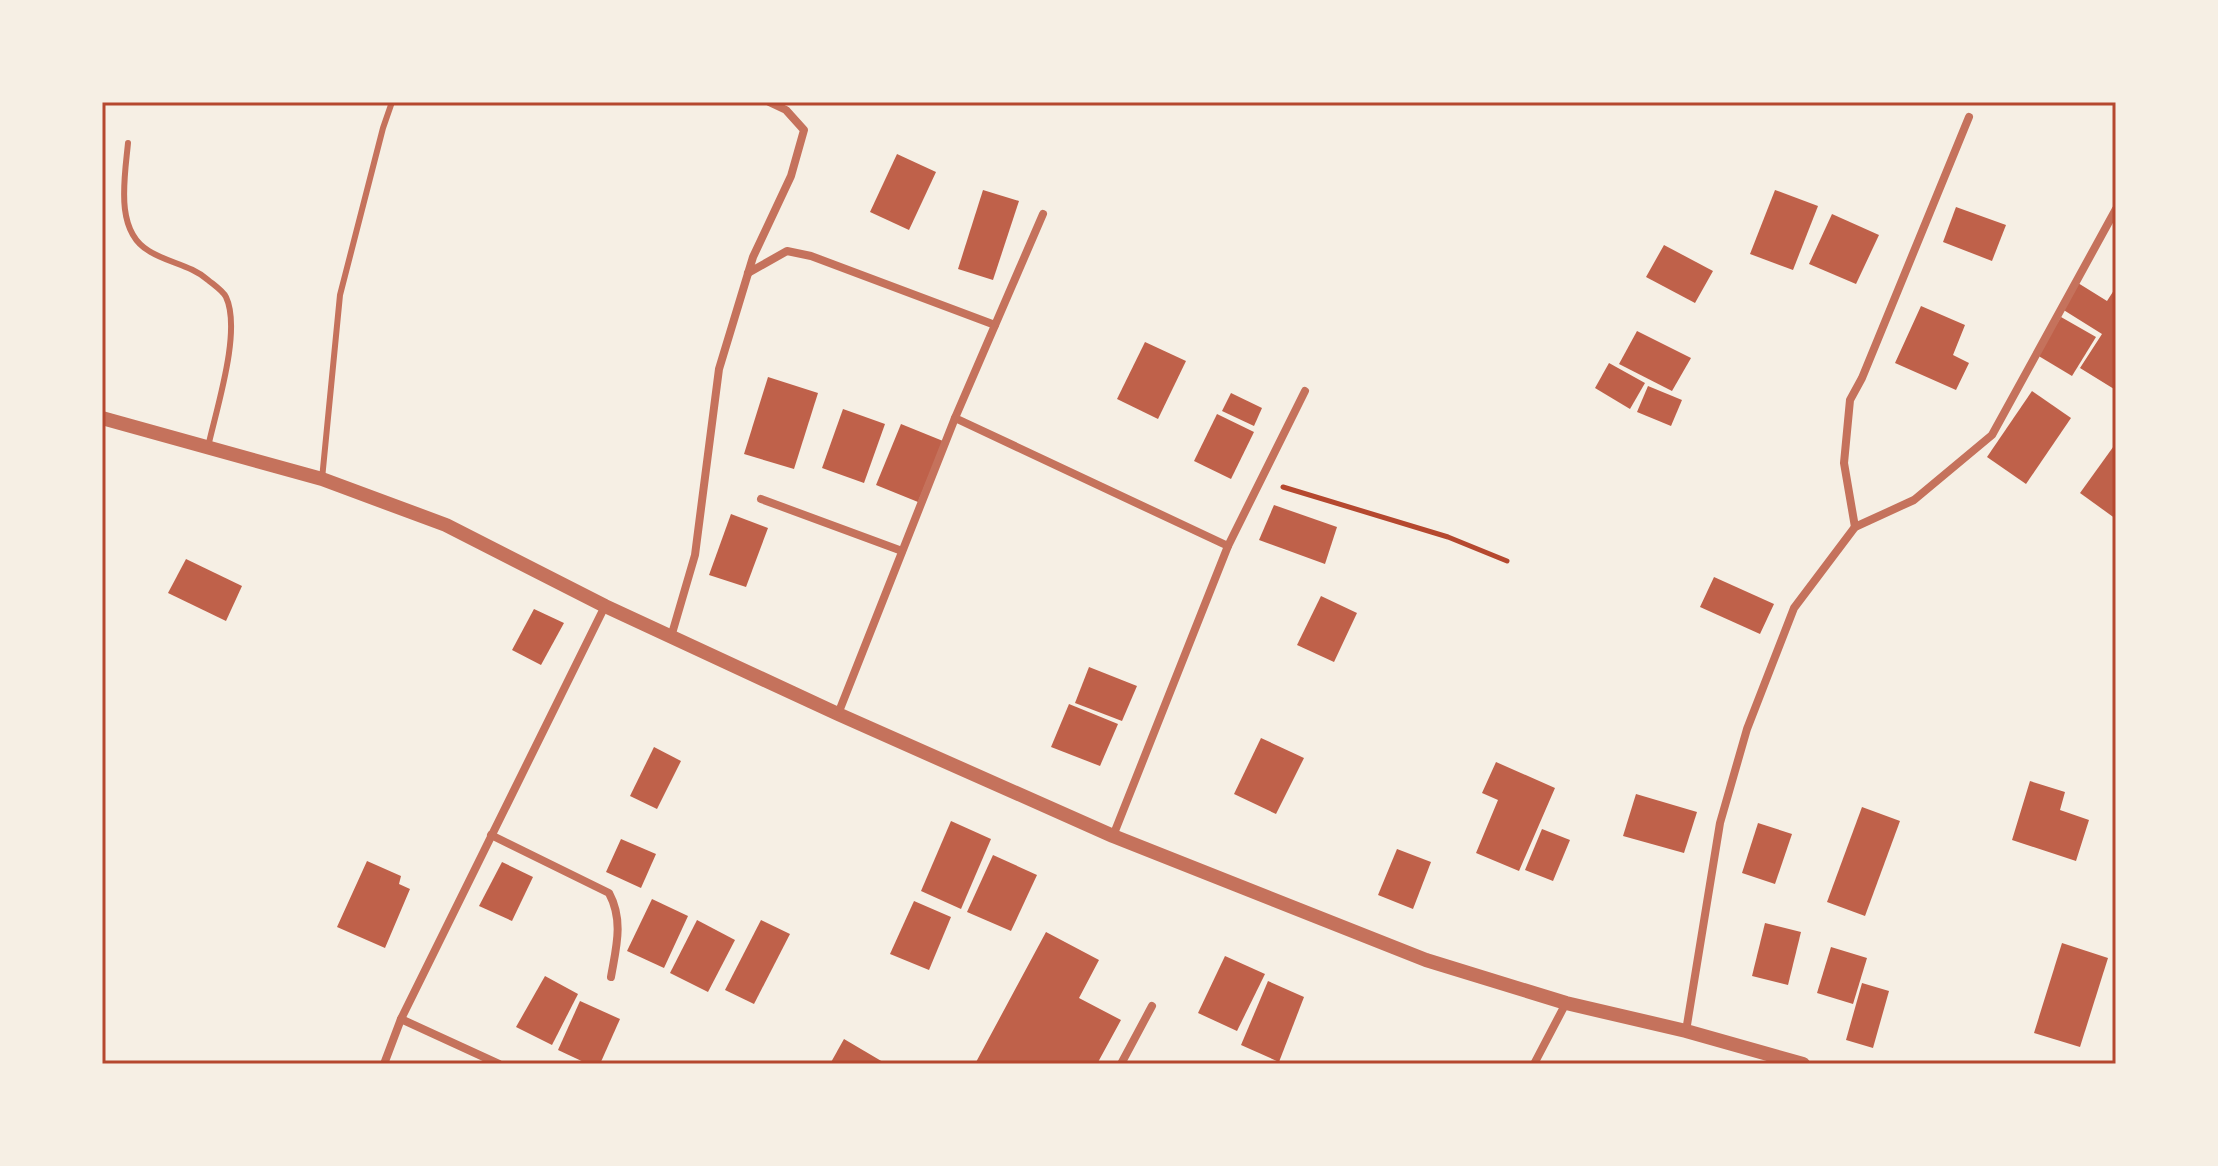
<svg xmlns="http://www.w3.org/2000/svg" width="2218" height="1166" viewBox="0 0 2218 1166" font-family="'Asap Condensed',sans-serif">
	<rect width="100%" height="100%" fill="#f6efe4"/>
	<g fill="#bf614a">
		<polygon points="897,154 936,172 909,230 870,212"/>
		<polygon points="983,190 1019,201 993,280 958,269"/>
		<polygon points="1775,190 1818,206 1793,270 1750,254"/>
		<polygon points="1956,207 2006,225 1992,261 1943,242"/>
		<polygon points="1832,214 1879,235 1856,284 1809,264"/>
		<polygon points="1664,245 1713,271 1695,303 1646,277"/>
		<polygon points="2078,283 2107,301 2116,287 2114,389 2080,368 2102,334 2062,309"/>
		<polygon points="1921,306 1965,325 1953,355 1969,363 1956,390 1895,363"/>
		<polygon points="2061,317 2096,337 2072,376 2037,355"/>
		<polygon points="1637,331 1691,358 1672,391 1619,364"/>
		<polygon points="1145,342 1186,361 1158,419 1117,399"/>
		<polygon points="1609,363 1645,383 1630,409 1595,388"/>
		<polygon points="768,377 818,393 794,469 744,454"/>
		<polygon points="1648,386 1682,400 1671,426 1637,412"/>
		<polygon points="2032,391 2071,418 2026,484 1987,457"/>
		<polygon points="1231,393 1262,408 1254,426 1222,411"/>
		<polygon points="843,409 885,424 864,483 822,468"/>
		<polygon points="1217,414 1254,432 1231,479 1194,461"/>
		<polygon points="901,424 943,441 918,502 876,485"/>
		<polygon points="2116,443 2116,519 2080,493"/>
		<polygon points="1274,505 1337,527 1325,564 1259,540"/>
		<polygon points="731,514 768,528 746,587 709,575"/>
		<polygon points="186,559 242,586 226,621 168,593"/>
		<polygon points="1714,577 1774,604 1760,634 1700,607"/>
		<polygon points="1321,596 1357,613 1334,662 1297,645"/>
		<polygon points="534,609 564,623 541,665 512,650"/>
		<polygon points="1089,667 1137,686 1122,721 1075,703"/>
		<polygon points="1069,704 1118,724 1100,766 1051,747"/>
		<polygon points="1261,738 1304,758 1276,814 1234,794"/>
		<polygon points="654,747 681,761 657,809 630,796"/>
		<polygon points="1496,762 1555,788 1519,871 1476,853 1498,800 1482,793"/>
		<polygon points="2030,781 2065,792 2060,810 2089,820 2076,861 2012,840"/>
		<polygon points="1636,794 1697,812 1684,853 1623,836"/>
		<polygon points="1862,807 1900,821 1865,916 1827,902"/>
		<polygon points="951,821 991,839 961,909 921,891"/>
		<polygon points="1758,823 1792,834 1775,884 1742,873"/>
		<polygon points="1542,829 1570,840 1553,881 1525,870"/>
		<polygon points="621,839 656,854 641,888 606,872"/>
		<polygon points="1397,849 1431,862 1413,909 1378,895"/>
		<polygon points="993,855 1037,875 1011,931 967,912"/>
		<polygon points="367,861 401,876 399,884 410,889 385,948 337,927"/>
		<polygon points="502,862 533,877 512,921 479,906"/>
		<polygon points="652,899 688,916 664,968 627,951"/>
		<polygon points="914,901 951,917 929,970 890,954"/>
		<polygon points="697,920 735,940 708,992 670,973"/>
		<polygon points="761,920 790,934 754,1004 725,990"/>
		<polygon points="1765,923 1801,932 1788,985 1752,976"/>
		<polygon points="1046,932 1099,960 1079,998 1121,1020 1097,1064 975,1064"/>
		<polygon points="2062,943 2108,958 2080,1047 2034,1033"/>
		<polygon points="1831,947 1867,958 1853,1004 1817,993"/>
		<polygon points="1225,956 1265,974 1237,1031 1198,1013"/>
		<polygon points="545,976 578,994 552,1045 516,1027"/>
		<polygon points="1268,981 1304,997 1279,1062 1241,1045"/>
		<polygon points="1862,983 1889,991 1873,1048 1846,1040"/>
		<polygon points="580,1001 620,1019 600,1064 588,1064 558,1050"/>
		<polygon points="844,1039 883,1062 882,1064 830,1064"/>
	</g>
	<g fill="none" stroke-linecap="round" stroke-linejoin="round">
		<polyline stroke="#b5482f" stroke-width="5" points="1283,487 1448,537 1507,561"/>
		<g stroke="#c5725c" stroke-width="6">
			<path d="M128,143C125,176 114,231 149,251C168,263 191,265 208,280C214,285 223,291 226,297C242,331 216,410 208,447"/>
			<polyline points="322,479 340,295 383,128 392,102"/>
		</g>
		<g stroke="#c5725c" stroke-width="8">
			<polyline points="748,273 787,251 811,256 995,325"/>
			<polyline points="955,418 1228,546"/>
			<polyline points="761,499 902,551"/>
			<polyline points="1855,527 1844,463 1850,400 1862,378 1969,117"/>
			<polyline points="671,637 695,555 719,369 753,257 791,176 804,130 786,110 769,102"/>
			<polyline points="838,714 955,418 1043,214"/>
			<path d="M491,835L609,893C624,921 616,948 611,977"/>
			<polyline points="1113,836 1228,546 1305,391"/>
			<polyline points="401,1019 499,1064"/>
			<polyline points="1686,1031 1720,823 1747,729 1794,608 1855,527 1914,500 1992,435 2116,209"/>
			<polyline points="384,1064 401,1019 605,606"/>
			<polyline points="1121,1064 1152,1006"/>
			<polyline points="1534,1064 1566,1003"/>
		</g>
		<polyline stroke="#c5725c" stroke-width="14" points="102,418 322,479 446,525 605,606 838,714 1113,836 1426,960 1566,1003 1686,1031 1803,1064"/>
	</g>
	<rect width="2218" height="1166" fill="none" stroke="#f6efe4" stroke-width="208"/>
	<rect x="104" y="104" width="2010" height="958" fill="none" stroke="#b5482f" stroke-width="3"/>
</svg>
